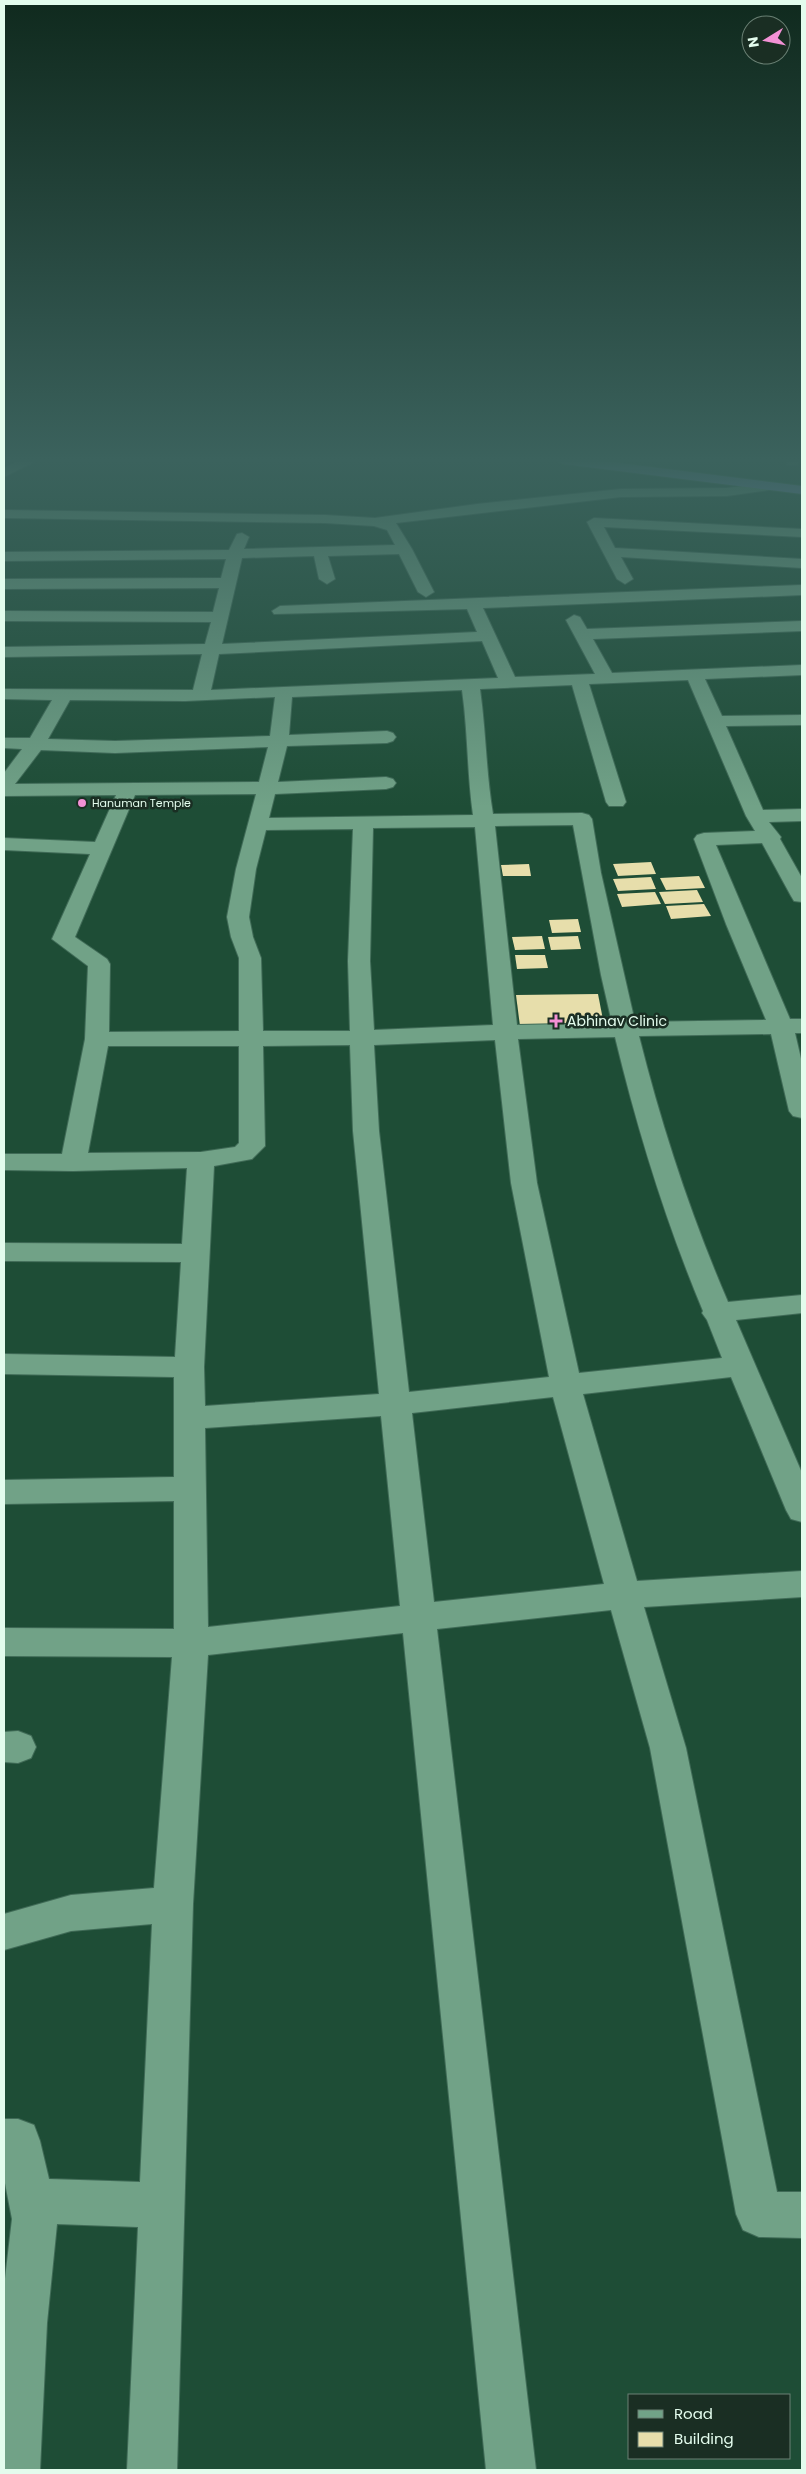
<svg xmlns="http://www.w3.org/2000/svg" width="806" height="2474" viewBox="0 0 806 2474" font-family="Poppins,sans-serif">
	<rect width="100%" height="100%" fill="#1e4d36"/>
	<g fill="#e7deab">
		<polygon points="651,862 656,874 618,876 613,864"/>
		<polygon points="529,864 531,876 503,876 501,865"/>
		<polygon points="699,876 705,888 666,890 660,878"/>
		<polygon points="651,877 656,889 618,891 613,879"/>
		<polygon points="697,890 703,902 665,904 659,892"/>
		<polygon points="655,892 661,904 622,907 617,894"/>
		<polygon points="704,904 711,916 671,919 666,906"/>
		<polygon points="578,919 581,932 552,933 549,920"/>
		<polygon points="542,936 545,949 515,950 512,937"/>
		<polygon points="578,936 581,949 551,950 548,937"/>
		<polygon points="515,955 545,955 548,968 517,969"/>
		<polygon points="598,994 604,1025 520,1026 516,995"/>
	</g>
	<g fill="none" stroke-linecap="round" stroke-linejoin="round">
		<g stroke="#406b57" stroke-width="2">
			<g id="minor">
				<polygon points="20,460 38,460 4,477 4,468"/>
				<polygon points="786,460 800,460 797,465 787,465"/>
				<path d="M764,483L769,484L771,487L769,490L727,496L621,497L396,523L412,549L434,592L426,597L418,592L399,554L328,556L335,579L327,584L319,579L314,556L242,558L222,644L477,632L467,609L274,614L272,611L280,606L802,585V595L483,608L515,677L595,674L566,620L574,615L580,617L587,629L802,621V631L593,639L612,673L802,665V675L705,679L722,716L802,715V725L726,726L763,810L802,809V821L769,822L781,837L780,839L802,878V902L794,901L791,896L762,843L716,845L790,1019H802V1033H795L802,1063V1118L793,1116L789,1111L771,1034L639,1036C662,1128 691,1216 728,1302L802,1295V1313L736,1320L802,1473V1522L791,1519L786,1510L731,1377L583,1394L637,1581L802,1571V1597L644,1607L686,1748L777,2192H802V2238L759,2237L743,2230L736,2214L650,1748L611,1610L437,1629L536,2470H486L403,1633L208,1655L193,1904L177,2470H127L138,2227L57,2224L47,2323L40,2470H4V2287L12,2219L4,2178V2119H18L34,2125L40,2141L49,2179L140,2182L152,1924L71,1931L4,1950V1914L71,1895L154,1888L172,1657L4,1656V1628L174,1629V1501L4,1504V1480L174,1477V1377L4,1374V1354L175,1357L181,1262L4,1261V1243L182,1244L187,1168L73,1171L4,1170V1154H62L85,1039L88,966L52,939L90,854L4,850V838L95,842L116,795L4,796V773L22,749L4,748V738H30L52,700L4,699V689L193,690L202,654L4,657V647L205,644L211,622L4,621V611L213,612L219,588L4,589V579L221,578L226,559L4,561V552L229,550L237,534L242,533L249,537L244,549L395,545L387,530L374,526L325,523L4,518V510L325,515L375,518L477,504L621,489L727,488ZM482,641L498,678L211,690L219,654ZM688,680L746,816L755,831L704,833L697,835L694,839L726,924L766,1020L635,1022L601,873L592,819L589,815L582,813L493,814C486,773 486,731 480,689L572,685L606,802L609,806H623L626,802L589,684ZM462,690C468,731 467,773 473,815L269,818L275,794L386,789L393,787L396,783L393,779L386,777L278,782L287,746L387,743L393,741L396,737L393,733L387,731L289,735L292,697ZM275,697L270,736L115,741L48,739L70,700L185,701ZM268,747L259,782L15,784L41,750L115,753ZM256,794L236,869L227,917L231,937L239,958V1031L109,1032L110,964L107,959L75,937L135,795ZM573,825L601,975L612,1023L517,1025L495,826ZM475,827L493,1025L374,1030L370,961L373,828ZM353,829L348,961L350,1031H263L261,958L253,937L249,917L256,869L266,830ZM615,1037C638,1132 665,1220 703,1311L702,1313L707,1320L722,1358L579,1373L537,1183L518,1039ZM495,1040L511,1183L549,1377L409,1392L379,1131L374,1045ZM350,1045L353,1131L379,1394L205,1406L204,1367L214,1166L252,1159L265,1146L263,1046ZM108,1046H239V1143L235,1147L201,1152L88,1153ZM553,1397L604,1584L434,1602L412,1413ZM381,1416L400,1606L208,1627L205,1428Z"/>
				<polygon points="594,518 802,529 802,537 604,527 615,548 802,559 802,568 621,557 633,579 625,584 617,579 587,522"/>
				<polygon points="18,1731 31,1736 36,1747 31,1758 18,1763 4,1762 4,1732"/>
			</g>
		</g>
		<g stroke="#406b57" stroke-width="2">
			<polygon id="highway" points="556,460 596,460 802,486 802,494 563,464"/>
		</g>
		<use href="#minor" fill="#71a287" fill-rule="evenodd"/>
		<use href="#highway" fill="#8b92de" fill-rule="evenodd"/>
	</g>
	<linearGradient id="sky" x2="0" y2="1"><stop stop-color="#102a1e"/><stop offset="0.57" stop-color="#3b625d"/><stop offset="1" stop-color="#3b625d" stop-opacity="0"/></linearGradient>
	<rect width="806" height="807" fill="url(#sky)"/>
	<g fill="#f391d5" stroke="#1a2e23" stroke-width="2">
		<circle cx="82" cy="803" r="5"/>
		<path d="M553.5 1013.5h5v5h5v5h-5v5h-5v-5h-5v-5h5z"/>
	</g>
	<g text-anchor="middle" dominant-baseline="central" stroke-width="5" stroke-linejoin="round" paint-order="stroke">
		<g font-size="11" fill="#e3fced" stroke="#1a2e23" text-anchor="start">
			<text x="92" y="803">Hanuman Temple</text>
		</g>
		<g font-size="14" fill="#e3fced" stroke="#1a2e23" text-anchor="start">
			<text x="567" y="1021">Abhinav Clinic</text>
		</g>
	</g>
	<rect width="806" height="2474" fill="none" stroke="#e3fced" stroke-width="10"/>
	<rect x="628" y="2394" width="162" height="65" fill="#1a2e23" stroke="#6a8074"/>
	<rect x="638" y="2410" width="25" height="8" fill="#71a287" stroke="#6a8074"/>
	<text x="674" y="2419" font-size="15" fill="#e3fced">Road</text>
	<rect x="638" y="2432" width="25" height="15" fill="#e7deab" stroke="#6a8074"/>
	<text x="674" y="2444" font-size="15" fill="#e3fced">Building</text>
	<g transform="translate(766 40) rotate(260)"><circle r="24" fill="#1a2e23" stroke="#6a8074"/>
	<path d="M0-4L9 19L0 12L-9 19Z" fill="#f391d5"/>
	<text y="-8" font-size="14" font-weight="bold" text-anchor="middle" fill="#e3fced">N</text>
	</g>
</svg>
